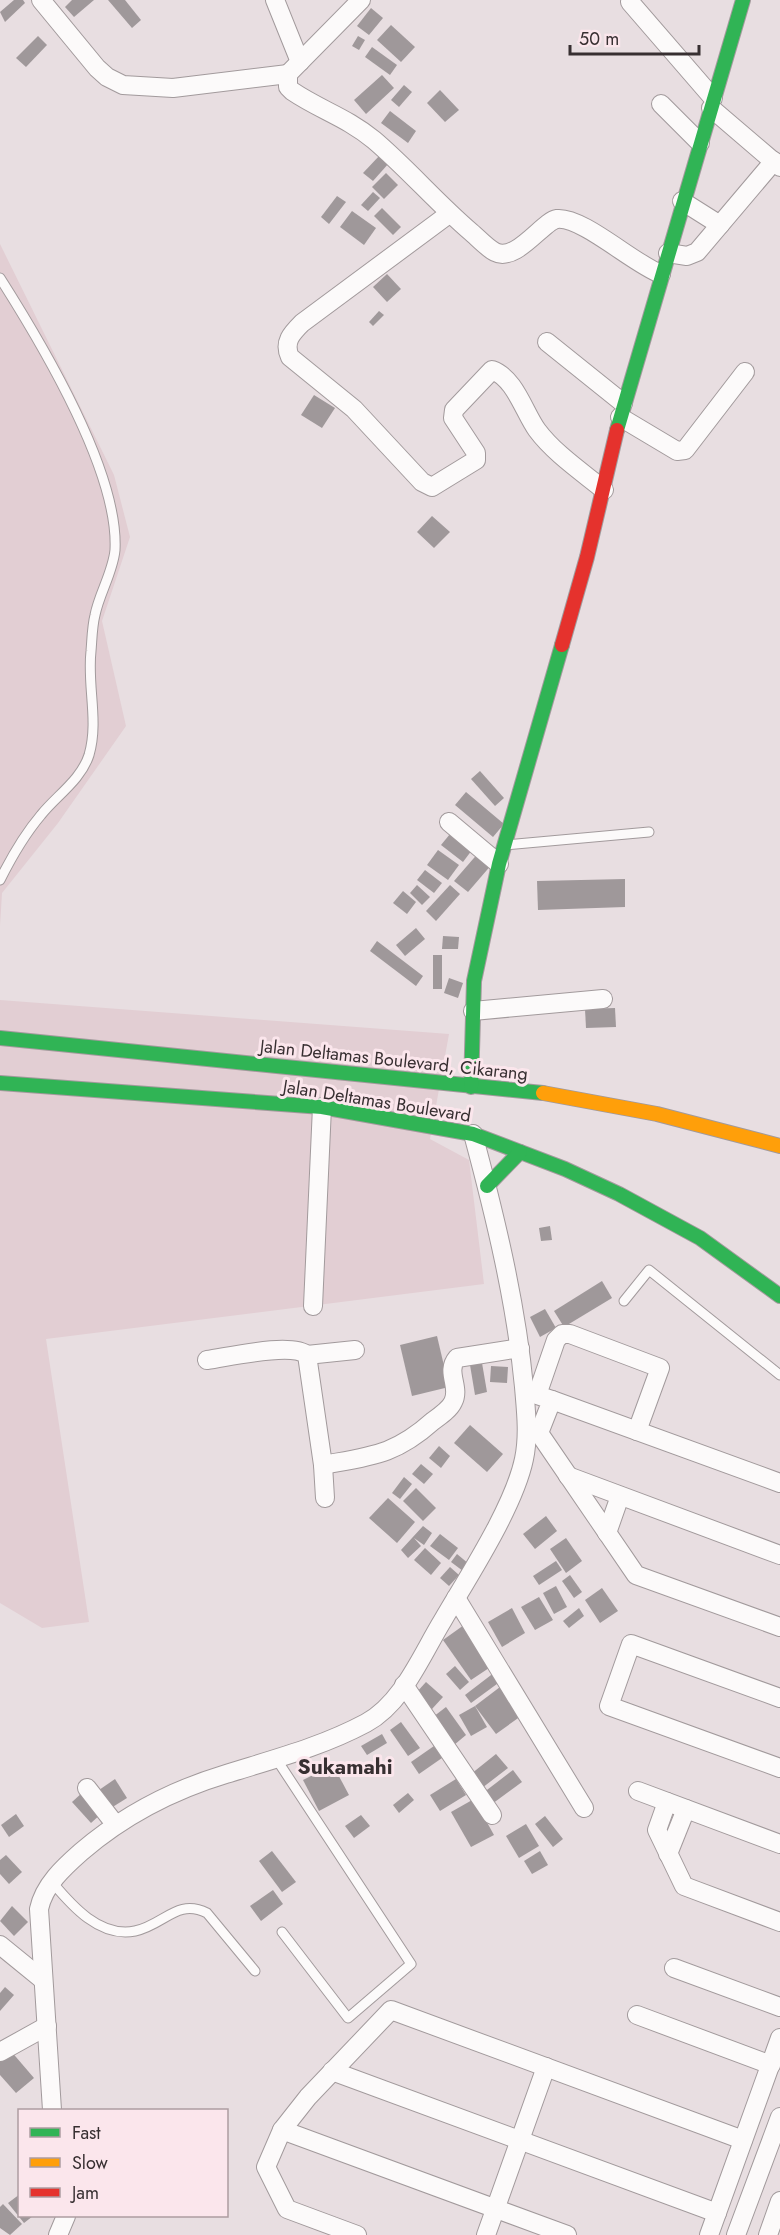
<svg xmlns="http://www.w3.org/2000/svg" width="780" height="2235" viewBox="0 0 780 2235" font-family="Jost,sans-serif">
	<rect width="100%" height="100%" fill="#e8dee1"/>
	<g fill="#e2ced3">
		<polygon points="0,244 114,475 130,537 102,621 126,726 58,823 2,893 0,926"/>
		<polygon points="0,1000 449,1034 430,1139 469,1160 484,1284 46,1339 89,1622 42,1628 0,1603"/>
	</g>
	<g fill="#9f989a">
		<polygon points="14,0 23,0 25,3 5,22 0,12"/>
		<polygon points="72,0 94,0 74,17 65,7"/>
		<polygon points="108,0 125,0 141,20 132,28"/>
		<polygon points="371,8 383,18 369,35 357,26"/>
		<polygon points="391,25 415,47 401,62 377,40"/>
		<polygon points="38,36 47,45 26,67 16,58"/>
		<polygon points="358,36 365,40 359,50 352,46"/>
		<polygon points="372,47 397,65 390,75 365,57"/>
		<polygon points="382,75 394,88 366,114 354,100"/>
		<polygon points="404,85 412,92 399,107 391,100"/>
		<polygon points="440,90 459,110 445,122 427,103"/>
		<polygon points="390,111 416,131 408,143 381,123"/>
		<polygon points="380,155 389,163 373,181 363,173"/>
		<polygon points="386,173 398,185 384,199 372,187"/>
		<polygon points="373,192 380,198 368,211 361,205"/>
		<polygon points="337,196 346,202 329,224 321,217"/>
		<polygon points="382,208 401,227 393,235 374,216"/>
		<polygon points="352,211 376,228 364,245 340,227"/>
		<polygon points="387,274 401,289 387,302 373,287"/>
		<polygon points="379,311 384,315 373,326 369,322"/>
		<polygon points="314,395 335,408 322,428 301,415"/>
		<polygon points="432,516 450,532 434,548 417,532"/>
		<polygon points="480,771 504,798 495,806 471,779"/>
		<polygon points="466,792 504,824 493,837 455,805"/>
		<polygon points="450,834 472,850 463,862 441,845"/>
		<polygon points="438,850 459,865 448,880 427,865"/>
		<polygon points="480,851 493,863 468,892 454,881"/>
		<polygon points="425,870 442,883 434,893 417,880"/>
		<polygon points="625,879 625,907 538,910 537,881"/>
		<polygon points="417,885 430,897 422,905 410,893"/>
		<polygon points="450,885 460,894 436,921 426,911"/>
		<polygon points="403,891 416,902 407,914 393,903"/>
		<polygon points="416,928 425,939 405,956 396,945"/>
		<polygon points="443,936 459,937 458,949 442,949"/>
		<polygon points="377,941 423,976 416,986 370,951"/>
		<rect x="433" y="955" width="9" height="34"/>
		<polygon points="449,978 463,983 458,998 444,993"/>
		<polygon points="615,1008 616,1027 586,1028 585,1009"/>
		<polygon points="550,1226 552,1240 541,1241 539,1228"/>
		<polygon points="602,1281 612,1298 564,1327 554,1311"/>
		<polygon points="545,1309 556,1328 540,1337 530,1317"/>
		<polygon points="437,1336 449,1387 412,1396 400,1345"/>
		<polygon points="482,1363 487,1392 475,1395 470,1365"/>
		<polygon points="491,1366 508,1367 507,1383 490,1382"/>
		<polygon points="470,1425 503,1454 487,1472 454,1443"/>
		<polygon points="439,1446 450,1456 441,1468 429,1458"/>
		<polygon points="421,1464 433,1474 424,1484 412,1474"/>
		<polygon points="404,1477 412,1484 400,1499 392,1493"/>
		<polygon points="416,1488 436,1508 423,1521 403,1501"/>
		<polygon points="388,1498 415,1522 397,1543 369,1518"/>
		<polygon points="546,1516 557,1531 535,1549 523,1534"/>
		<polygon points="423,1526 432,1533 424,1545 414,1538 421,1546 408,1558 401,1550"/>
		<polygon points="440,1534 458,1548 449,1560 430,1546"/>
		<polygon points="566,1538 582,1561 566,1573 550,1549"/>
		<polygon points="425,1548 441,1563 431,1575 414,1560"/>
		<polygon points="457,1554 469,1564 463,1571 451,1562"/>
		<polygon points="556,1561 562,1570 539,1585 533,1576"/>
		<polygon points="450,1567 459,1575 449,1586 440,1578"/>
		<polygon points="570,1575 582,1592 574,1598 562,1581"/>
		<polygon points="556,1586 567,1607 554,1614 543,1593"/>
		<polygon points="602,1588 618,1611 600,1623 585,1600"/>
		<polygon points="539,1597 553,1620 535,1630 521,1607"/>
		<polygon points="512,1608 525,1633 502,1647 488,1622"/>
		<polygon points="579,1608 584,1616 569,1628 563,1621"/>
		<polygon points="464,1625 492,1666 471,1680 443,1640"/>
		<polygon points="455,1666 469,1682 460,1690 446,1674"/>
		<polygon points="495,1672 501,1681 471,1703 465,1695"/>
		<polygon points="426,1682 443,1697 432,1709 416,1693"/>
		<polygon points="500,1687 521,1716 496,1734 475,1706"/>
		<polygon points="475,1706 487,1727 471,1736 459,1715"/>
		<polygon points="446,1707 466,1735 454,1745 433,1717"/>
		<polygon points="401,1722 420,1748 408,1756 390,1730"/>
		<polygon points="382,1734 387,1743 367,1755 361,1746"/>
		<polygon points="434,1746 442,1758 419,1774 411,1762"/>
		<polygon points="496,1754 508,1768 482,1788 471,1774"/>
		<polygon points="333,1765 349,1795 319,1811 303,1780"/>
		<polygon points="513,1770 522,1782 492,1804 483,1793"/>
		<polygon points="115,1779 127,1798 111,1808 99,1790"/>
		<polygon points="456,1779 466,1795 440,1811 430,1795"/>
		<polygon points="83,1792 102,1813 91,1823 72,1802"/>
		<polygon points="408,1793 414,1800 399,1813 393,1805"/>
		<polygon points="474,1799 494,1835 471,1847 451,1812"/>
		<polygon points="16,1814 24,1826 9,1837 1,1825"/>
		<polygon points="361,1815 370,1826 354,1838 345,1826"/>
		<polygon points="545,1816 563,1839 553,1847 535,1824"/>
		<polygon points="526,1824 539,1846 519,1858 506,1836"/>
		<polygon points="272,1851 296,1882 282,1892 259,1861"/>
		<polygon points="540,1851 548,1865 532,1874 524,1861"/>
		<polygon points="6,1855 22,1872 9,1884 0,1874 0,1860"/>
		<polygon points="273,1890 283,1904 261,1921 250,1906"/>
		<polygon points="12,1906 28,1922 14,1936 0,1921"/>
		<polygon points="5,1987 14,1995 0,2011 0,1993"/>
		<polygon points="10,2050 34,2078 16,2093 0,2075 0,2058"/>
		<polygon points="20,2194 20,2216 33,2216 24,2223 8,2203"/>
		<polygon points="3,2204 22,2224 10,2235 0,2228 0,2207"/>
	</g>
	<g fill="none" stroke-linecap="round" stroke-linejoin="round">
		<g stroke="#a29a9c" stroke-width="11">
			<g id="lane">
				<path d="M0,278C42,344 119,472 115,550C113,572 99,594 95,615C92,627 92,640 91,651C87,686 99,721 89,755C81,780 56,796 41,815C24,835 12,856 0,880"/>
				<polyline points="506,845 649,832"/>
				<polyline points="624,1301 649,1270 780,1375"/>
				<polyline points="277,1760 411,1964 348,2018 282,1932"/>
				<path d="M52,1882C72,1906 100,1938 135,1931C164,1925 177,1898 207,1913L255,1971"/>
			</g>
		</g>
		<g stroke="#a29a9c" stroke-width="20">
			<g id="street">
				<polyline points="41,0 97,68 107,77 123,85 173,88 288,74"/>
				<polyline points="275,0 300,62"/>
				<path d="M361,0L288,74V87L292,91C320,110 346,117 374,140C408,169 437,203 471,232C478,238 487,248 495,252C516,263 543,221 557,219C582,216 635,265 661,274"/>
				<polyline points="630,2 713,98"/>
				<polyline points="661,104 700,143"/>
				<polyline points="711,108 780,167"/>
				<polyline points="682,201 720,225"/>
				<path d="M449,214L302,323C292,333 283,342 290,357L354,409L422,482L432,487L476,460V453L453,418L454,410L492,370C515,378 524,412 537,430C554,453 582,472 604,490"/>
				<polyline points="668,253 687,256 697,252 774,161"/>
				<polyline points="547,342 623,403"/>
				<polyline points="620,417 677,451 685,450 745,372"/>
				<polyline points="449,822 499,864"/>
				<polyline points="473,1011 603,999"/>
				<polyline points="313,1306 322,1107"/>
				<polyline points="307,1355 355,1350"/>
				<path d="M207,1360C229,1357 291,1342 307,1355L323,1465C372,1456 395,1455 433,1421C440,1416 450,1409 453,1402C461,1387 445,1372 457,1358L520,1348"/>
				<polyline points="552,1400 780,1483"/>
				<polyline points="637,1431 660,1368 570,1334 562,1334 556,1340 537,1395 552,1400 539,1433 636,1575 780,1627"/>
				<polyline points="323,1465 325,1498"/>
				<polyline points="568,1476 780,1555"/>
				<polyline points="607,1533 620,1496"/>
				<polyline points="456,1598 584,1808"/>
				<polyline points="404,1685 492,1815"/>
				<polyline points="780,1698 631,1644 609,1706 780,1768"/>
				<polyline points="87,1788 115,1824"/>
				<polyline points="638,1791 780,1844"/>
				<polyline points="667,1802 657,1830 684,1886 780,1922"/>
				<polyline points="668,1854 686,1809"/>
				<polyline points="0,1945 43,1980"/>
				<polyline points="674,1968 780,2007"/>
				<polyline points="637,2015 771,2065"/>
				<polyline points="0,2052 47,2026"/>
				<polyline points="332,2071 717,2213"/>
				<path d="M52,2110L39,1909C44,1885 64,1867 81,1852C123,1816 173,1790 226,1774C274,1759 321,1747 366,1723C403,1703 422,1654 443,1620C468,1577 514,1507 524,1459C529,1435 526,1411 524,1387C516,1302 495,1216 473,1134"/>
				<polyline points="282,2130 567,2235"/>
				<polyline points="58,2235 66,2216"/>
				<polyline points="357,2235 287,2209 266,2167 282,2130 308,2097 391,2010 743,2140"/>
				<polyline points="486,2235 546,2067"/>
				<polyline points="709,2235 780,2038"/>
				<polyline points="736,2235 780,2117"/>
				<polyline points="768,2235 780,2201"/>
			</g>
		</g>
		<g stroke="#a29a9c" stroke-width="16">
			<g id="fast">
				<polyline points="617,430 743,0"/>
				<polyline points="0,1038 543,1093"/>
				<polyline points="0,1083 322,1107 473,1134 565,1169 619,1194 700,1238 780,1296"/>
				<polyline points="471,1087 474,981 499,864 562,645"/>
				<polyline points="487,1186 520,1152"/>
			</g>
		</g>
		<g stroke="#a29a9c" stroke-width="16">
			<polyline id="slow" points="543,1093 657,1114 780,1146"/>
		</g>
		<g stroke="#a29a9c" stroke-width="16">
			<polyline id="jam" points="562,645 587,557 617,430"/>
		</g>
		<use href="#lane" stroke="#fcfafa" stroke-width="9"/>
		<use href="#street" stroke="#fcfafa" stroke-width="18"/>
		<use href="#fast" stroke="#30b455" stroke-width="14"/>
		<use href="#slow" stroke="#ff9f0a" stroke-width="14"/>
		<use href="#jam" stroke="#e5322d" stroke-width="14"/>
	</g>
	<g text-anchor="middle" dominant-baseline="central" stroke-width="6" stroke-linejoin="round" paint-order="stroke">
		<g font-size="18" fill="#372f31" stroke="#fbe6ec">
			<text transform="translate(394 1060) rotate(6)">Jalan Deltamas Boulevard, Cikarang</text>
			<text transform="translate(377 1101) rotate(9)">Jalan Deltamas Boulevard</text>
		</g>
		<g font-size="21" font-weight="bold" fill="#372f31" stroke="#fbe6ec">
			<text x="345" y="1767">Sukamahi</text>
		</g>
	</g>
	<rect x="18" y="2109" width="210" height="108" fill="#fbe6ec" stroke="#ad9da1" stroke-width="1.5"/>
	<rect x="30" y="2128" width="30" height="9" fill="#30b455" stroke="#ad9da1" stroke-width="1.5"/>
	<text x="72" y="2139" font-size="18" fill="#372f31">Fast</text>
	<rect x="30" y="2158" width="30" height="9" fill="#ff9f0a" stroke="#ad9da1" stroke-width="1.5"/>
	<text x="72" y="2169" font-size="18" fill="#372f31">Slow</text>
	<rect x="30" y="2188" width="30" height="9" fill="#e5322d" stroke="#ad9da1" stroke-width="1.5"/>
	<text x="72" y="2199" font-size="18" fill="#372f31">Jam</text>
	<path d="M570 45v9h129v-9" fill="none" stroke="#372f31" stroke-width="3"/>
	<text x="579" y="45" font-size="18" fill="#372f31" stroke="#fbe6ec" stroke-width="4.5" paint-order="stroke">50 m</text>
</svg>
